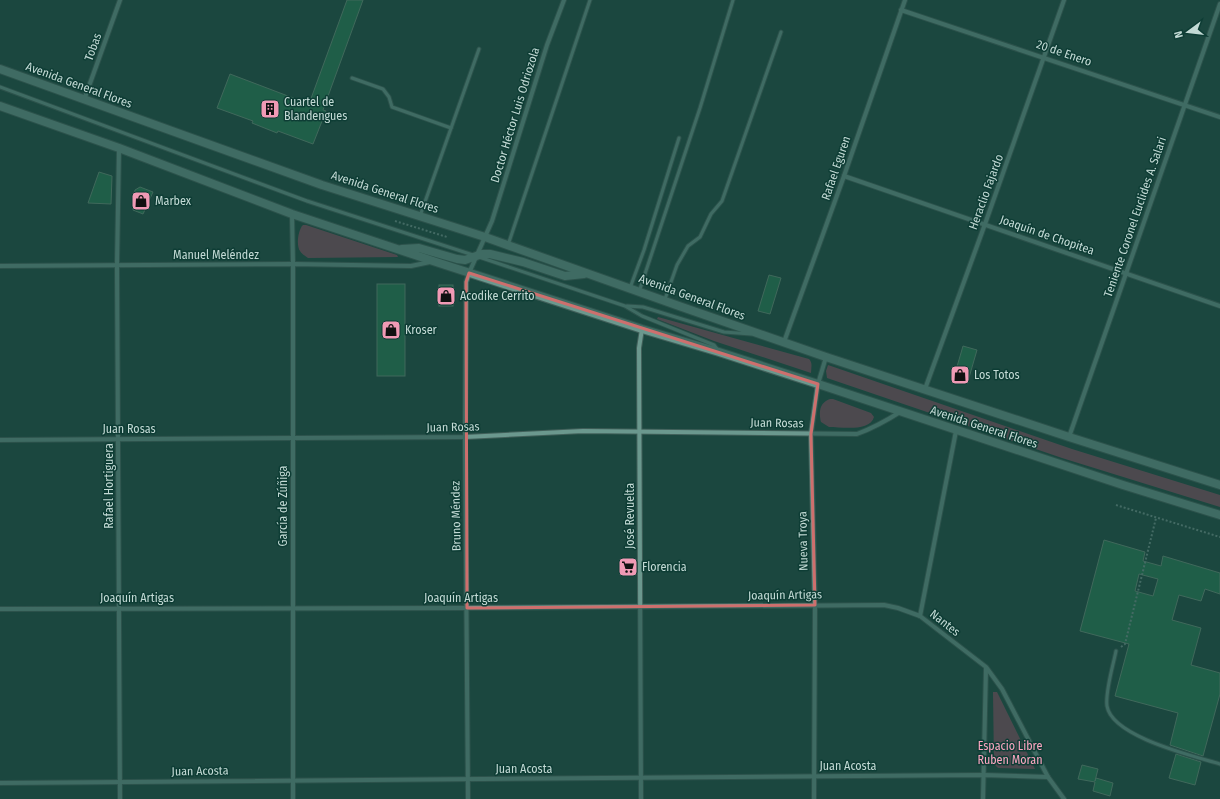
<svg xmlns="http://www.w3.org/2000/svg" width="1220" height="799" viewBox="0 0 1220 799" font-family="'Fira Sans Condensed',sans-serif">
	<rect width="100%" height="100%" fill="#1b473f"/>
	<g fill="#884d60">
		<path d="M303,225H306L397,255L398,257L308,258C305,256 302,254 300,251C296,245 298,230 303,225Z"/>
		<path d="M658,317L809,359C813,363 811,368 811,373L714,341L657,319Z"/>
		<polygon points="828,365 1072,449 1220,495 1220,507 1062,458 827,378 826,371"/>
		<path d="M830,399H833L871,413L874,417C870,432 842,427 829,427L821,422C819,412 819,403 830,399Z"/>
		<polygon points="993,692 997,692 1035,769 998,768 994,764"/>
	</g>
	<g fill="#247a53" stroke="#6c917c" fill-rule="evenodd">
		<polygon points="347,0 363,0 323,110 326,111 313,144 278,131 277,133 252,123 253,121 217,108 230,74 309,104"/>
		<polygon points="99,172 112,176 111,204 88,203"/>
		<polygon points="140,187 153,192 143,214 133,210 135,190"/>
		<polygon points="769,275 781,278 770,314 758,311"/>
		<rect x="377" y="284" width="28" height="92"/>
		<rect x="439" y="285" width="14" height="21"/>
		<polygon points="963,346 977,350 968,381 954,377"/>
		<path d="M1104,540L1145,552L1143,561L1161,566L1163,556L1220,573V594L1205,589L1201,601L1179,595L1172,620L1201,628L1191,665L1220,673V694L1203,756L1170,745L1178,713L1115,696L1129,644L1080,631ZM1139,574L1158,579L1153,596L1135,591Z"/>
		<polygon points="1176,754 1201,762 1195,785 1169,778"/>
		<polygon points="1082,765 1098,769 1095,781 1096,778 1113,783 1110,796 1093,791 1095,782 1078,779"/>
	</g>
	<g fill="none" stroke-linecap="round" stroke-linejoin="round">
		<g stroke="#41605a" stroke-width="5">
			<g id="lane">
				<polyline points="352,78 383,89 389,97 392,107 451,128"/>
				<polyline points="0,87 307,201 473,255"/>
				<polyline points="420,216 479,49"/>
				<polyline points="508,245 590,0"/>
				<polyline points="479,257 625,306 642,316 714,345 717,349"/>
				<polyline points="630,288 644,250 679,138"/>
				<polyline points="639,292 700,108 733,0"/>
				<polyline points="665,299 677,265 688,246 700,237 711,214 722,201 781,32"/>
				<polyline points="627,306 643,307 724,332 751,334"/>
				<path d="M1116,651C1113,666 1105,692 1107,706C1112,737 1194,756 1220,764"/>
			</g>
		</g>
		<g stroke="#41605a" stroke-width="6">
			<g id="street">
				<polyline points="901,10 1220,117"/>
				<polyline points="84,100 120,0"/>
				<polyline points="119,148 117,265 120,799"/>
				<polyline points="844,176 1220,306"/>
				<polyline points="292,214 293,264 293,799"/>
				<polyline points="0,266 293,264 411,266 430,262"/>
				<polyline points="784,342 844,176 905,0"/>
				<polyline points="925,389 985,224 1064,0"/>
				<polyline points="1069,437 1220,4"/>
				<path d="M0,440L465,437L583,431L857,434C873,428 886,421 900,412"/>
				<polyline points="0,609 467,608 884,605 898,608 920,616 986,667 1002,689 1048,777 1064,799"/>
				<polyline points="920,616 956,431"/>
				<polyline points="0,783 983,775 1048,777"/>
				<polyline points="468,799 465,437 466,282 469,273 492,221 547,45 564,0"/>
				<polyline points="641,799 639,348 642,329"/>
				<polyline points="814,799 815,605 811,434 818,384 826,357"/>
				<polyline points="983,799 986,668"/>
			</g>
		</g>
		<g stroke="#41605a" stroke-width="10">
			<g id="secondary">
				<polyline points="0,69 322,185 485,237 679,306 826,357 1069,437 1220,485"/>
				<polyline points="0,106 119,148 292,214 433,261 642,329 719,352 818,384 1123,485 1220,515"/>
				<polyline points="402,249 419,248 457,259 465,260 482,254 490,254 523,262 565,276 584,274"/>
			</g>
		</g>
		<g stroke="#74958f" stroke-width="2" stroke-dasharray="2 2" stroke-linecap="butt">
			<polyline points="395,221 447,237"/>
			<polyline points="1116,505 1220,537"/>
			<polyline points="1121,647 1125,644 1156,518"/>
		</g>
		<use href="#lane" stroke="#6b988e" stroke-width="3"/>
		<use href="#street" stroke="#6b988e" stroke-width="4"/>
		<use href="#secondary" stroke="#6b988e" stroke-width="8"/>
	</g>
	<path d="M0 0H1220V799H0ZM469,273L818,384L811,434L815,605L467,608L466,282Z" fill="#1b473f" fill-opacity=".55" fill-rule="evenodd"/>
	<path fill="none" stroke="#ce6f6d" stroke-width="3" stroke-linejoin="round" d="M469,273L818,384L811,434L815,605L467,608L466,282Z"/>
	<defs>
		<g id="building-square" transform="scale(1)"><rect x="-9" y="-9" width="18" height="18" rx="4" fill="#f09ab5" stroke="#0e3d35"/><path d="M-4-6H4V6H1V3H-1V6H-4ZM-2.5-4.3h1.7v1.8h-1.7ZM.8-4.3h1.7v1.8H.8ZM-2.5-1h1.7V.8h-1.7ZM.8-1h1.7V.8H.8Z" fill="#111"/></g>
		<g id="shop-square" transform="scale(1)"><rect x="-9" y="-9" width="18" height="18" rx="4" fill="#f09ab5" stroke="#0e3d35"/><path d="M-5-2.5h2.3a2.7 3.5 0 0 1 5.4 0H5L5.5 6h-11ZM-1.5-2.5h3a1.5 2.3 0 0 0-3 0Z" fill="#111"/></g>
		<g id="supermarket-square" transform="scale(1)"><rect x="-9" y="-9" width="18" height="18" rx="4" fill="#f09ab5" stroke="#0e3d35"/><path d="M-6-5.5h2.5l.6 2H6L4.5 2H-2.5L-4.4-4H-6ZM-1.5 3.2a1.3 1.3 0 1 0 .1 0ZM3 3.2a1.3 1.3 0 1 0 .1 0Z" fill="#111"/></g>
	</defs>
	<g fill-rule="evenodd">
		<use href="#building-square" x="270" y="109"/>
		<use href="#shop-square" x="141" y="201"/>
		<use href="#shop-square" x="446" y="296"/>
		<use href="#shop-square" x="391" y="330"/>
		<use href="#shop-square" x="960" y="375"/>
		<use href="#supermarket-square" x="628" y="567"/>
	</g>
	<g text-anchor="middle" dominant-baseline="central" stroke-width="3" stroke-linejoin="round" paint-order="stroke">
		<g font-size="12" fill="#c3dad5" stroke="#0e3d35">
			<text transform="translate(93 47) rotate(-70)">Tobas</text>
			<text transform="translate(1064 53) rotate(19)">20 de Enero</text>
			<text transform="translate(79 85) rotate(20)">Avenida General Flores</text>
			<text transform="translate(515 115) rotate(-73)">Doctor Héctor Luis Odriozola</text>
			<text transform="translate(836 168) rotate(-71)">Rafael Eguren</text>
			<text transform="translate(385 192) rotate(18)">Avenida General Flores</text>
			<text transform="translate(986 192) rotate(-70)">Heraclio Fajardo</text>
			<text transform="translate(1135 217) rotate(-71)">Teniente Coronel Euclides A. Salari</text>
			<text transform="translate(1047 235) rotate(19)">Joaquín de Chopitea</text>
			<text x="216" y="255">Manuel Meléndez</text>
			<text transform="translate(692 297) rotate(20)">Avenida General Flores</text>
			<text transform="translate(777 423) rotate(1)">Juan Rosas</text>
			<text transform="translate(453 427) rotate(-1)">Juan Rosas</text>
			<text transform="translate(984 427) rotate(18)">Avenida General Flores</text>
			<text x="129" y="429">Juan Rosas</text>
			<text transform="translate(109 486) rotate(-90)">Rafael Hortiguera</text>
			<text transform="translate(283 506) rotate(-90)">García de Zúñiga</text>
			<text transform="translate(456 516) rotate(-91)">Bruno Méndez</text>
			<text transform="translate(630 516) rotate(-90)">José Revuelta</text>
			<text transform="translate(803 541) rotate(-91)">Nueva Troya</text>
			<text transform="translate(785 595) rotate(-1)">Joaquín Artigas</text>
			<text x="137" y="598">Joaquín Artigas</text>
			<text x="461" y="598">Joaquín Artigas</text>
			<text transform="translate(945 623) rotate(38)">Nantes</text>
			<text x="848" y="766">Juan Acosta</text>
			<text x="524" y="769">Juan Acosta</text>
			<text transform="translate(200 771) rotate(-1)">Juan Acosta</text>
		</g>
		<g font-size="12" fill="#c3dad5" stroke="#0e3d35" text-anchor="start">
			<text x="284" y="102">Cuartel de<tspan x="284" dy="14">Blandengues</tspan></text>
			<text x="155" y="201">Marbex</text>
			<text x="460" y="296">Acodike Cerrito</text>
			<text x="405" y="330">Kroser</text>
			<text x="974" y="375">Los Totos</text>
			<text x="642" y="567">Florencia</text>
		</g>
		<g font-size="12" fill="#fca6c1" stroke="#0e3d35">
			<text x="1010" y="746">Espacio Libre<tspan x="1010" dy="14">Ruben Moran</tspan></text>
		</g>
	</g>
	<g transform="translate(1188 32) rotate(255)" stroke="#0e3d35" stroke-width="3" paint-order="stroke">
	<path d="M0-3L7 15L0 10L-7 15Z" fill="#c3dad5"/>
	<text y="-6" font-size="11" font-weight="bold" text-anchor="middle" fill="#c3dad5">N</text>
	</g>
</svg>
